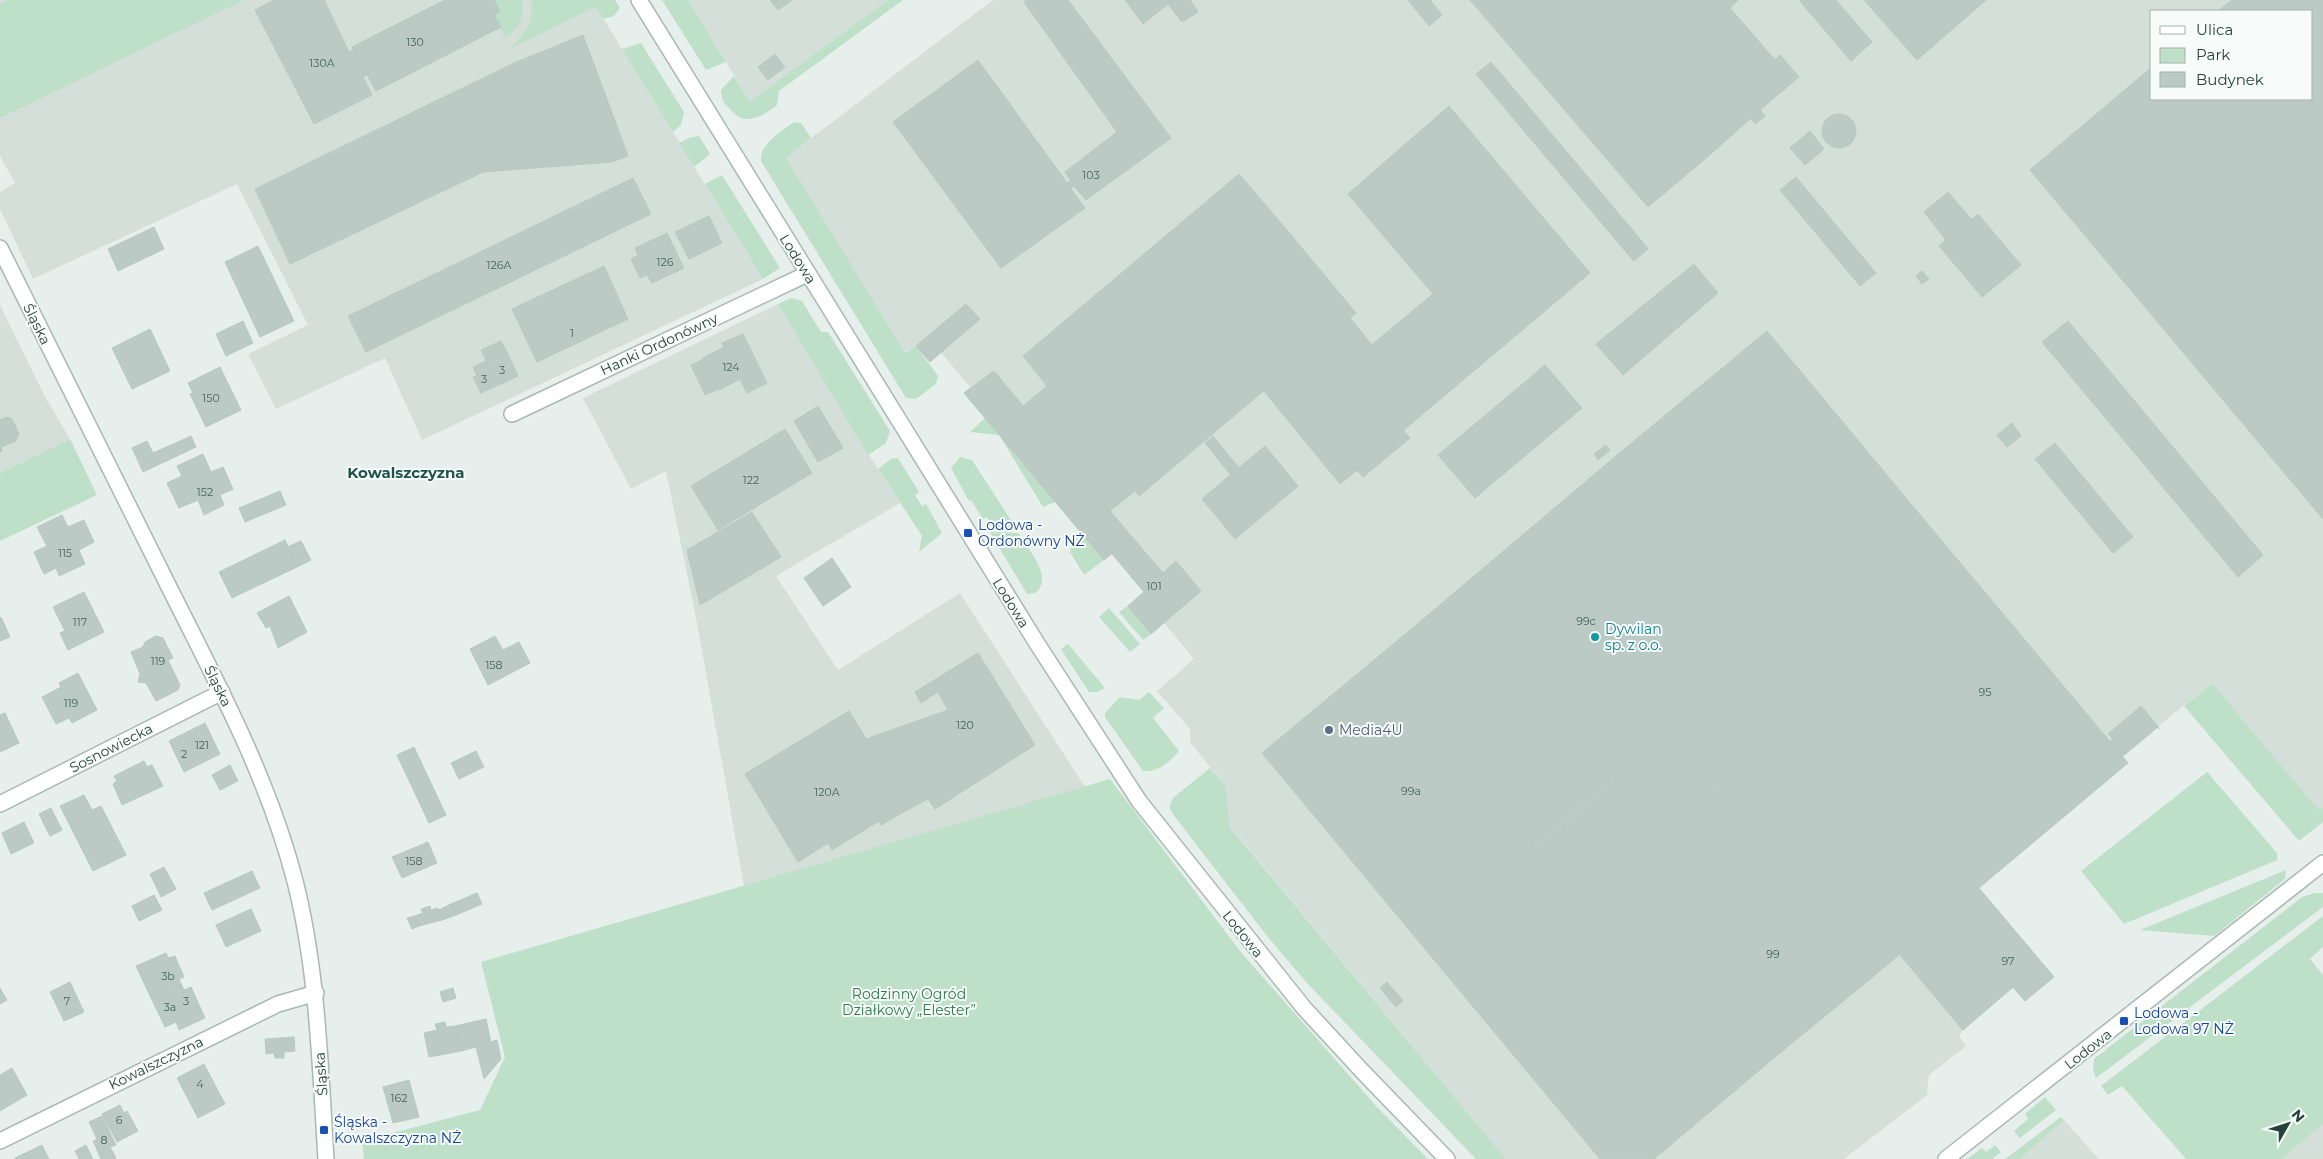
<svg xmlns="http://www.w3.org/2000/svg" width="2323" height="1159" font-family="Montserrat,sans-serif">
	<rect width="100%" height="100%" fill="#e6efeb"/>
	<g fill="#d4dfda" fill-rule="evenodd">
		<path d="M0,0H592L763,279L422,440L385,358L276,409L248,354L308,325L237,184L33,279L0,209V192L15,183L0,156Z"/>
		<path d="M688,0H888L750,101Z"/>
		<path d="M993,0H2323V807L2319,810L2212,683L2122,755L2128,763L1979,888L2054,977L2025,1001L2013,988L1963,1030L1959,1036L1966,1046L1929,1075L1927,1095L1844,1159H1506L1230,826L1226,787L1190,742V729L1157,691L1194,659L1164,623L1151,634L1128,606L1144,591L1112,554L1104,560L964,393L970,387L928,337L905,353L785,158ZM2152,11H2312V99H2152Z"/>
		<path d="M778,304L872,460L900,503L776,576L838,670L960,593L1085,787L744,886L697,623L666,471L631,489L583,398Z"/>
		<path d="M0,305L43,393L70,439L0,473Z"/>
		<path d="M2064,1120L2099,1159H2020Z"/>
		<path d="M2323,1124V1159H2282Z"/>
	</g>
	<g fill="#bfe0c8">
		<path d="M7,0H244L0,118V4Z"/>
		<path d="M494,0H522C525,16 520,29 505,37L494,15L500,12Z"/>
		<path d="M531,0H615L620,8L614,16L603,19L596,7L510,49C525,33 535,22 531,0Z"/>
		<path d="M662,0H688L726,62L706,70Z"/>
		<path d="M888,0H903L779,91L777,105C762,117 744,128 729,108C724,103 721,98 721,90L734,76L750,101Z"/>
		<path d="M641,43L684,112L681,125L673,132L622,49Z"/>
		<path d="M794,122L801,123L811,138L786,158L905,353L916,346L938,376L936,384L916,399L906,398L761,161C760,143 781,132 794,122Z"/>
		<path d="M699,136L710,154L694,167L679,143L689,138Z"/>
		<path d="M722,175L780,268L763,279L705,184Z"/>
		<path d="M791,298L802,301L821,332H828L890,431L886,443L868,455L778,304Z"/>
		<path d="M985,418L1055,502L1043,507L999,435L970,432Z"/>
		<path d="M70,439L97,495L0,541V473Z"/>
		<path d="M960,457L972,460L1016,528H993L987,517L983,519L971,500L969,501L951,468Z"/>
		<path d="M898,458L919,492L915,495L922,506L926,504L942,533L919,552L922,536L878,469L891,459Z"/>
		<path d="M990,532L1018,533C1028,549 1055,578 1035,593L1027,594Z"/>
		<path d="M1082,535L1104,560L1084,575L1070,552L1073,542Z"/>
		<path d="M1128,606L1151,634L1143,640L1119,612Z"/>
		<path d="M1109,608L1140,644L1130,652L1099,617Z"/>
		<path d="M1068,644L1105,688L1097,692H1089L1061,649Z"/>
		<path d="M2212,683L2319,810L2323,807V822L2299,841L2184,706Z"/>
		<path d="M1149,692L1164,708L1153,718L1179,751C1169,762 1159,772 1143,771L1105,717V713L1120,697L1139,700Z"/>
		<path d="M1210,768L1226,787L1230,827L1506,1159H1476L1306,982L1267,936L1175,817C1169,809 1168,805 1174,797Z"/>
		<path d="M2207,772L2277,853V860L2124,924L2081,871Z"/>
		<path d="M1110,779L1240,951L1376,1106L1428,1159H364L362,1141L480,1110L505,1057L481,962Z"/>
		<path d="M2286,870L2285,879L2214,936L2140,930Z"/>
		<path d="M2315,893H2323V907L2096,1078L2093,1070L2094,1059L2302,897Z"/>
		<path d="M2323,916V947L2310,959L2323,975V1124L2282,1159H2186L2122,1086L2108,1095L2101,1086Z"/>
		<path d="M2045,1097L2056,1110L2020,1138L2014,1131L2028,1119L2025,1114Z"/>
		<path d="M2061,1117L2064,1120L2020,1159H2005Z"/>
		<path d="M1995,1145L2001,1152L1992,1159H1967L1982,1148L1986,1152Z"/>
	</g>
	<g fill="#bbcac4" stroke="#b8c9c2">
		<path d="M274,0H324L349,52L354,49L367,75L363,77L372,95L314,124L255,10Z"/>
		<path d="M445,0H494L500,12L494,15L501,27L376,91L352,47Z"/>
		<path d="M770,0H792L778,10Z"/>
		<path d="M1026,0H1068L1171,138L1086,200L1074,186L1071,189L1085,208L1001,268L893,122L978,60L1067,183L1071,181L1065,172L1117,132L1024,2Z"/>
		<path d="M1125,0H1190L1198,12L1182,22L1168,4L1143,24Z"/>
		<path d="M1408,0H1430L1442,15L1429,26Z"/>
		<path d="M1470,0H1723L1775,60L1694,129L1713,152L1648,207Z"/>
		<path d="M1723,0H1738L1730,8Z"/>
		<path d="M1799,0H1836L1872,42L1851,61Z"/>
		<path d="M1864,0H1986L1917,60Z"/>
		<path d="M2232,0H2323V519L2030,170L2152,67V99H2312V11H2218Z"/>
		<path d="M583,35L628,156L612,162L483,172L290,264L255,189L514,63Z"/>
		<path d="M775,54L785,67L768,80L758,67Z"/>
		<path d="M1780,55L1799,77L1760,110L1765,116L1755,124L1751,118L1713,152L1694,129Z"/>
		<path d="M1491,62L1641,240L1626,252L1476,74Z"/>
		<path d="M1449,106L1590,273L1412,423L1356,358L1433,294L1348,194Z"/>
		<circle cx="1839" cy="131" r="17"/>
		<path d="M1810,131L1824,149L1805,165L1790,148Z"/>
		<path d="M1239,174L1292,236L1037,449L1010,417L1047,386L1023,356Z"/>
		<path d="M1796,177L1876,273L1860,286L1780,190Z"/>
		<path d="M633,178L651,214L366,352L348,316Z"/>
		<path d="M1948,192L1971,219L1946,240L1924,212Z"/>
		<path d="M1978,214L2021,265L1982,297L1939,246Z"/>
		<path d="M709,216L722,243L689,259L675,232Z"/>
		<path d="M154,227L164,249L118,271L108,249Z"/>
		<path d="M667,233L684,268L652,283L647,275L640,278L631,259L638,255L635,248Z"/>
		<path d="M1292,236L1356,313L1139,496L1074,419Z"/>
		<path d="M1641,240L1648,249L1634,261L1626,252Z"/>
		<path d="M258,246L294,321L260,337L225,262Z"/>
		<path d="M1694,264L1718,293L1623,375L1596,344Z"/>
		<path d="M604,266L628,319L537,362L512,309Z"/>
		<path d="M1922,271L1929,279L1922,284L1916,276Z"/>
		<path d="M966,304L980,319L930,362L916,346Z"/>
		<path d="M1350,318L1372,345L1356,358L1412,423L1357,470L1279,378Z"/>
		<path d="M243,321L253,343L226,356L216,334Z"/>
		<path d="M2068,321L2263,555L2238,577L2042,342Z"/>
		<path d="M150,329L170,371L132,389L112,348Z"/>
		<path d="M1767,331L1926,522L1776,648L1616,456Z"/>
		<path d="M743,334L767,383L747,393L740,379L719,390L703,358L724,347L722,343Z"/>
		<path d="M501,341L508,354L488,364L481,350Z"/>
		<path d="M508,354L518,376L481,393L473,377L477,375L473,367L486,361L487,364Z"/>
		<path d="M704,359L718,389L705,395L691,365Z"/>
		<path d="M1545,365L1582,408L1475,498L1438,455Z"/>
		<path d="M220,367L241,410L206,427L190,394L193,393L188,383Z"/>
		<path d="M994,371L1023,406L1010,417L1037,449L1049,439L1132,537L1104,560L964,393Z"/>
		<path d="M1279,378L1357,470L1340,484L1264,391Z"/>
		<path d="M818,406L843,448L818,462L794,421Z"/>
		<path d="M6,417L12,419L19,434L16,441L1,447L2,451L0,452V420Z"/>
		<path d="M1074,419L1096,446L1072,466L1049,439Z"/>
		<path d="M2012,423L2021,436L2007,447L1997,435Z"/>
		<path d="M785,429L812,473L718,530L691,486Z"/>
		<path d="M1403,430L1410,438L1363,477L1357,470Z"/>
		<path d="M191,436L196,447L143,472L132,448L147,441L153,453Z"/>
		<path d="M1213,436L1239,468L1231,475L1205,443Z"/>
		<path d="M2055,443L2133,537L2113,553L2035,459Z"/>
		<path d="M1606,445L1610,450L1598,460L1594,454Z"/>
		<path d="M1096,446L1135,491L1110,511L1072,466Z"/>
		<path d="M1265,446L1298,486L1235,539L1202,499Z"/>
		<path d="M203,454L211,472L223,467L233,489L220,495L224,505L204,515L198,500L179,508L167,483L182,476L177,466Z"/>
		<path d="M1616,456L1776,648L1571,816L1415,626Z"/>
		<path d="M280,491L286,505L245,522L239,508Z"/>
		<path d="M752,512L781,557L700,605L687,550Z"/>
		<path d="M62,515L68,527L84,520L94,542L79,550L85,564L59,576L56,568L44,574L34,552L47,546L37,527Z"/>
		<path d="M1926,522L2128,763L1875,975L1673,733Z"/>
		<path d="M1132,537L1163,573L1176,561L1201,591L1151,634L1128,606L1144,592L1112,554Z"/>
		<path d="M285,540L297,567L232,598L219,572Z"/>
		<path d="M301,541L311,560L297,567L287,547Z"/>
		<path d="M832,558L851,587L823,606L804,578Z"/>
		<path d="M84,592L104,632L68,650L60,633L65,631L53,607Z"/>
		<path d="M289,596L307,632L278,648L270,626L266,628L257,613Z"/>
		<path d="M1,617L10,637L0,641V618Z"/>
		<path d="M1415,626L1571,816L1420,943L1262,753Z"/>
		<path d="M156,636L163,638L173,658L168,660L180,685L178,690L156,701L146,683L138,682L140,674L131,652L143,647L145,642Z"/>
		<path d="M495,636L503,650L519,642L530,663L488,685L470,649Z"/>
		<path d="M978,653L1035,745L935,809L928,799L909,809L866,739L948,710L938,692L921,703L915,692Z"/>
		<path d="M78,673L97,710L72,723L69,718L56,724L42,697L61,687L59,683Z"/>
		<path d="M2141,706L2160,729L2158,727L2123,756L2110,741L2113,739L2108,734Z"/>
		<path d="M849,711L909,809L881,825L879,821L832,850L828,843L798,862L745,774Z"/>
		<path d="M5,713L19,743L0,752V715Z"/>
		<path d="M205,723L220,754L184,772L169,741Z"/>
		<path d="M1673,733L1716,784L1614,867L1775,1057L1654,1159H1600L1420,943Z"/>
		<path d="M414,747L446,815L429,823L397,755Z"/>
		<path d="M476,751L484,767L459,779L451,763Z"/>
		<path d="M144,761L147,767L152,765L163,786L122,805L113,784L117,781L114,776Z"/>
		<path d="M230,765L238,781L220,790L212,775Z"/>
		<path d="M1716,784L1875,975L1775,1057L1614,867Z"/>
		<path d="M84,795L92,810L101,806L126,855L93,871L60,806Z"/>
		<path d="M51,808L62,830L50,836L39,814Z"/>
		<path d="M24,822L34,843L11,854L2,833Z"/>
		<path d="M428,842L437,863L402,878L392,857Z"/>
		<path d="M164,867L176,889L161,897L150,874Z"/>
		<path d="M252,871L260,888L212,910L204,893Z"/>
		<path d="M1979,888L2054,977L2025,1001L2013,987L1963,1030L1900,955Z"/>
		<path d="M477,893L482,904L456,915L451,904Z"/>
		<path d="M154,895L162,910L139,921L132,906Z"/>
		<path d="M451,904L456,915L442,920L439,910Z"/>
		<path d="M430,906L431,910L438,908L442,920L419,926L415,916L423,913L421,909Z"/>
		<path d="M251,909L261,931L226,947L216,925Z"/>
		<path d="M415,916L419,926L412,929L407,918Z"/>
		<path d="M166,953L168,958L175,956L184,977L179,979L182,986L152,1000L136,966Z"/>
		<path d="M70,982L84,1012L64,1021L50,992Z"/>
		<path d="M1387,982L1403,1001L1396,1007L1380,988Z"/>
		<path d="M182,986L184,990L191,987L205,1018L179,1030L176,1022L165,1027L152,1000Z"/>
		<path d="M0,988L7,1000L0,1004Z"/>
		<path d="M453,988L456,998L443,1002L440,992Z"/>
		<path d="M486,1019L491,1042L497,1040L501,1059L484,1079L476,1047L461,1051L455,1026Z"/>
		<path d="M445,1022L446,1027L455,1026L461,1051L429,1057L424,1033L437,1030L435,1024Z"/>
		<path d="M294,1037L295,1051L284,1052V1058H275L274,1053L266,1054L265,1039Z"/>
		<path d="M204,1064L225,1104L198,1118L177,1078Z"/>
		<path d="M12,1068L27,1095L0,1111V1075Z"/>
		<path d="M409,1080L419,1117L393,1123L383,1087Z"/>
		<path d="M120,1105L124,1113L127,1111L138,1131L117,1142L102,1114Z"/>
		<path d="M102,1116L116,1145L110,1147L116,1158L113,1159H101L93,1141L97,1139L89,1122Z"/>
		<path d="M42,1145L49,1159H15V1158Z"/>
		<path d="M86,1145L93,1159H79L75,1151Z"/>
	</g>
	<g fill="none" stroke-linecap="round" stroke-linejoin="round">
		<defs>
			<g id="minor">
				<path d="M639,0L1038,645L1139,801L1304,1008L1362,1071L1447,1159"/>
				<path d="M0,248C56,361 112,474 169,587C217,683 268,777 295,881C318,972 320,1066 326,1159"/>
				<path d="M512,414L807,274"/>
				<path d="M0,804L222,692"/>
				<path d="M0,1141L278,1004L316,993"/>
				<path d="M1946,1159L2323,863"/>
			</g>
		</defs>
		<use href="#minor" stroke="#a8b8b2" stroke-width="18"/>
		<use href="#minor" stroke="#fff" stroke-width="15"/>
	</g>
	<g fill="#1a4fb4" stroke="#f7fbf9" stroke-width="2">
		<rect x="963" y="528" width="10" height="10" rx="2.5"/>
		<rect x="2119" y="1016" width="10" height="10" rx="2.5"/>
		<rect x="319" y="1125" width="10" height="10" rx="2.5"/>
	</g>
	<circle fill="#0f9aa8" stroke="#f7fbf9" stroke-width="2" cx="1595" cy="637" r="5"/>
	<circle fill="#5c6f8a" stroke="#f7fbf9" stroke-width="2" cx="1329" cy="730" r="5"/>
	<g text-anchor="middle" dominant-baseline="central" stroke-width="4" stroke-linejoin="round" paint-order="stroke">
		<g font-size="11" fill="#4a645c">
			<text x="415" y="42">130</text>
			<text x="322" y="63">130A</text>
			<text x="1091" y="175">103</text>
			<text x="665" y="262">126</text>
			<text x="499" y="265">126A</text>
			<text x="572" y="333">1</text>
			<text x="731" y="367">124</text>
			<text x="502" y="370">3</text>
			<text x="484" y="379">3</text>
			<text x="211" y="398">150</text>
			<text x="751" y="480">122</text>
			<text x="205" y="492">152</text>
			<text x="65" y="553">115</text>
			<text x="1154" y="586">101</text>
			<text x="1586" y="621">99c</text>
			<text x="80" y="622">117</text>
			<text x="158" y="661">119</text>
			<text x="494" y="665">158</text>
			<text x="1985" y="692">95</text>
			<text x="71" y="703">119</text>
			<text x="965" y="725">120</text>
			<text x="202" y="745">121</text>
			<text x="184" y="754">2</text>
			<text x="1411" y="791">99a</text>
			<text x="827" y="792">120A</text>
			<text x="414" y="861">158</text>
			<text x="1773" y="954">99</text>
			<text x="2008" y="961">97</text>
			<text x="168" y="976">3b</text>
			<text x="67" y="1001">7</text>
			<text x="186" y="1001">3</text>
			<text x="170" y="1007">3a</text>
			<text x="200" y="1084">4</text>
			<text x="399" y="1098">162</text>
			<text x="119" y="1120">6</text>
			<text x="104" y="1140">8</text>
		</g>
		<g font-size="14" fill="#24423a" stroke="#f7fbf9">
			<text transform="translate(798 259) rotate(58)">Lodowa</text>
			<text transform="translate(37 324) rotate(64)">Śląska</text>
			<text transform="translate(659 344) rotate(-25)">Hanki Ordonówny</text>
			<text transform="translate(1011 603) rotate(58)">Lodowa</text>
			<text transform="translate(218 686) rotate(64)">Śląska</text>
			<text transform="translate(111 748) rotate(-27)">Sosnowiecka</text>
			<text transform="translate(1243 934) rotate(51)">Lodowa</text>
			<text transform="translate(2088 1049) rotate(-38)">Lodowa</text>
			<text transform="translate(156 1063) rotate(-26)">Kowalszczyzna</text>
			<text transform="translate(321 1074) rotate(-94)">Śląska</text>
		</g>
		<g font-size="14" fill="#164399" stroke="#f7fbf9" text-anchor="start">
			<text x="978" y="525">Lodowa -<tspan x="978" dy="16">Ordonówny NŻ</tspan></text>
			<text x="2134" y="1013">Lodowa -<tspan x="2134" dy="16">Lodowa 97 NŻ</tspan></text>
			<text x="334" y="1122">Śląska -<tspan x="334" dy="16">Kowalszczyzna NŻ</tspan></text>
		</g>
		<g font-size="14" fill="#0d838f" stroke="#f7fbf9" text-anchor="start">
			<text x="1605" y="629">Dywilan<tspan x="1605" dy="16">sp. z o.o.</tspan></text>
		</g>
		<g font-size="14" fill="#4e5e75" stroke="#f7fbf9" text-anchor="start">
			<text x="1339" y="730">Media4U</text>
		</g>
		<g font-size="14" fill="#2d7a4b" stroke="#f7fbf9">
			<text x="909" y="994">Rodzinny Ogród<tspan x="909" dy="16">Działkowy „Elester”</tspan></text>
		</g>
		<g font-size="15" font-weight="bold" fill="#1f5548" stroke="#f7fbf9">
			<text x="406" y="472">Kowalszczyzna</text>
		</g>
	</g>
	<rect x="2150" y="10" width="162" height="90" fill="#f7fbf9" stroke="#a3b1ad"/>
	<rect x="2160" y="26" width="25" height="8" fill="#ffffff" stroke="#a3b1ad"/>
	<text x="2196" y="35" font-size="15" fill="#24423a">Ulica</text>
	<rect x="2160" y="48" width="25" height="15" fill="#bfe0c8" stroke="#a3b1ad"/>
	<text x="2196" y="60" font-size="15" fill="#24423a">Park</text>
	<rect x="2160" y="72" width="25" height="15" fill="#bbcac4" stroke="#a3b1ad"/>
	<text x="2196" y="85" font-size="15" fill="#24423a">Budynek</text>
	<g transform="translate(2288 1124) rotate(51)" stroke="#f7fbf9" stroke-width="4" paint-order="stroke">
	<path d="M0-4L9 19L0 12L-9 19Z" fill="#24423a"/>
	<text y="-8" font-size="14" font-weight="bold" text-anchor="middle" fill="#24423a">N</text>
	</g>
</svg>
